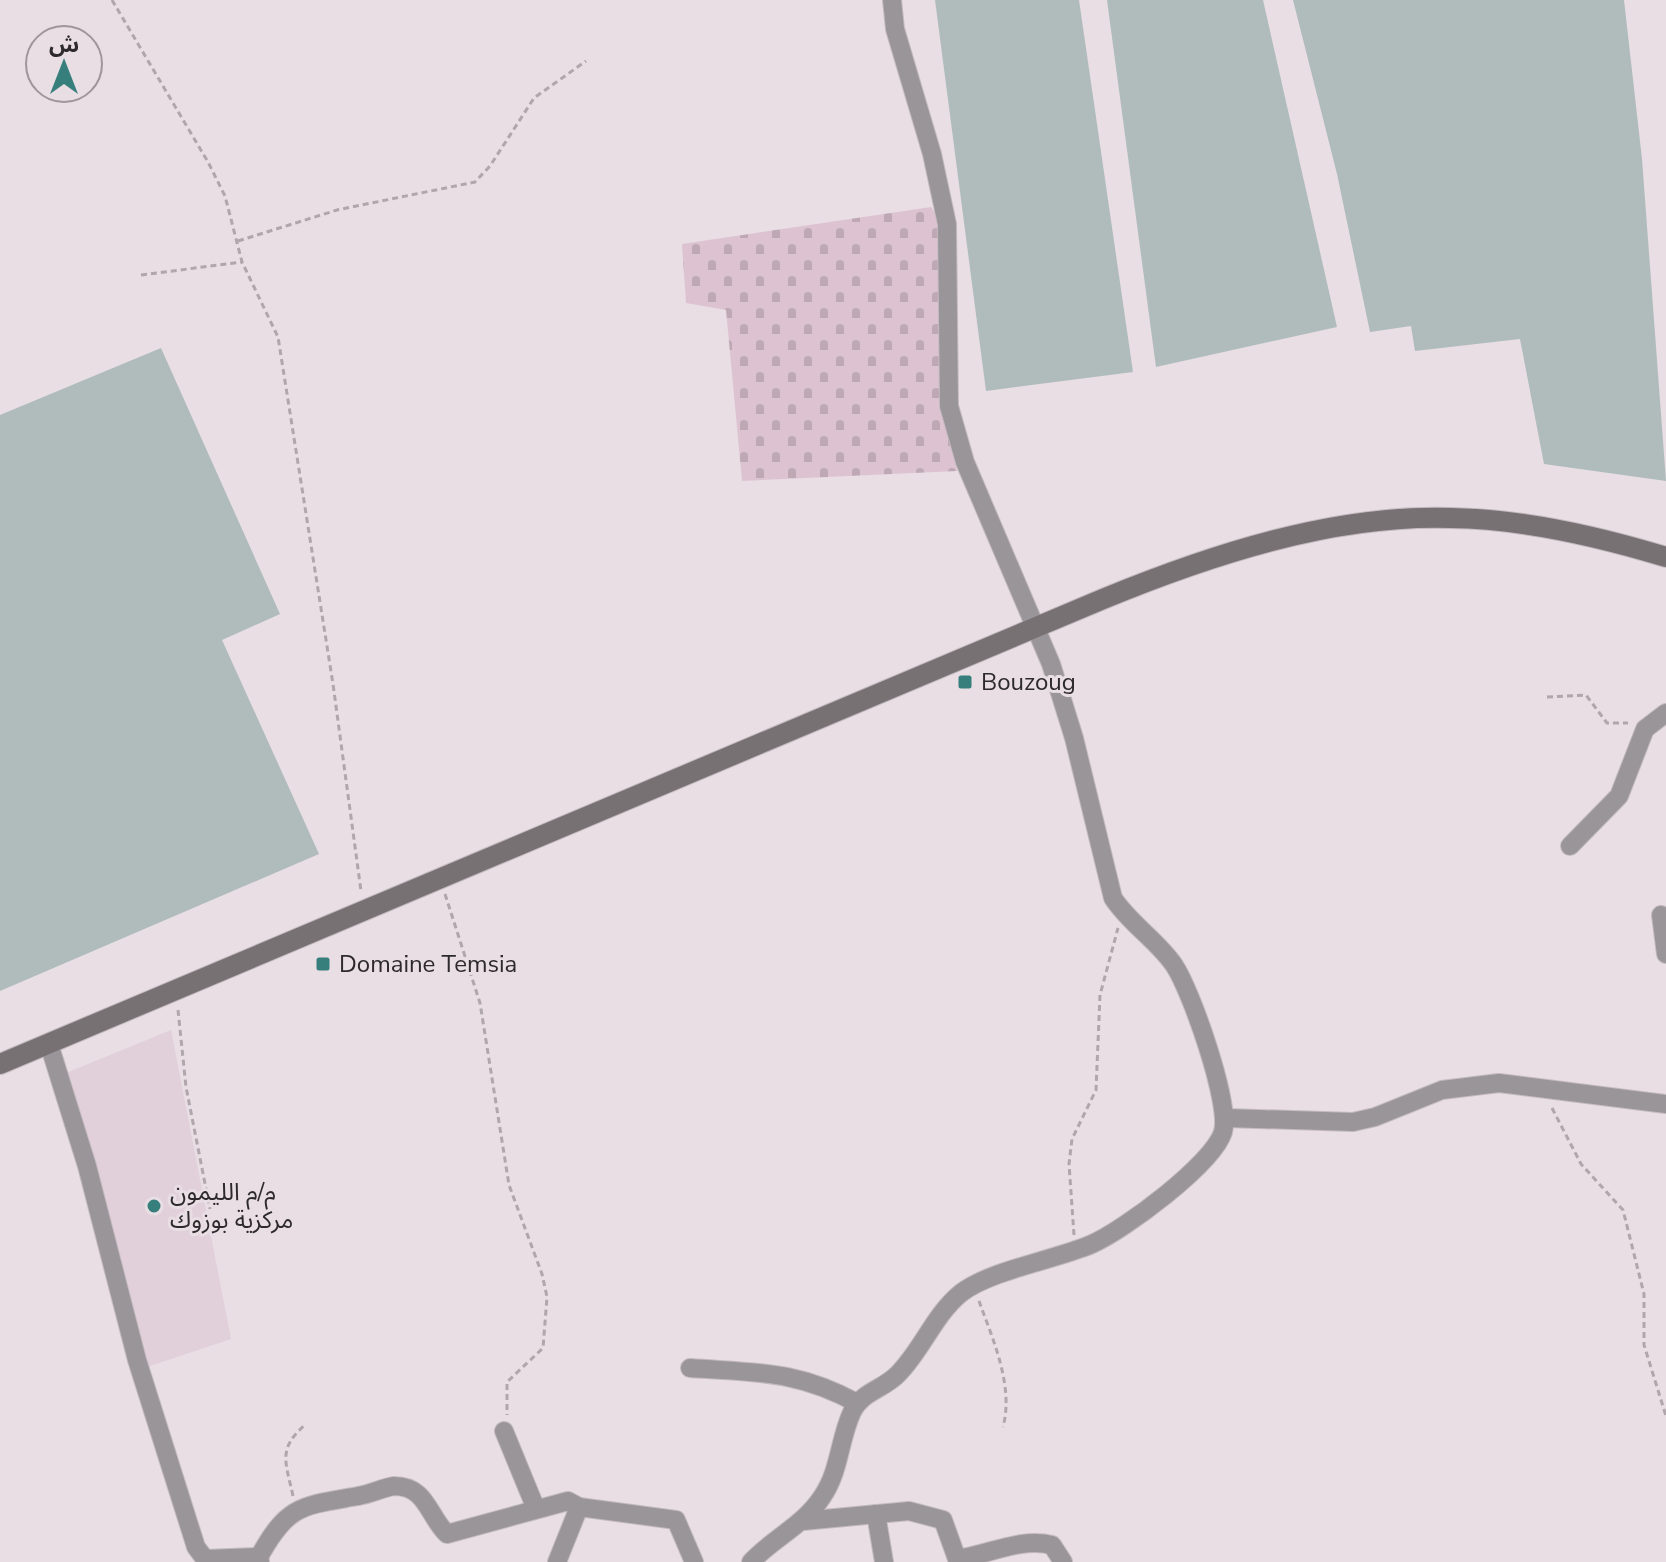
<svg xmlns="http://www.w3.org/2000/svg" width="1666" height="1562" font-family="'Nunito Sans','Noto Sans Arabic',sans-serif">
	<defs>
		<pattern id="cemetery-stones" width="16" height="16" patternUnits="userSpaceOnUse" patternTransform="scale(2)"><rect width="16" height="16" fill="#ddc3d1"/><path d="M2 7V4a2 2 0 0 1 4 0v3zM10 15v-3a2 2 0 0 1 4 0v3z" fill="#bea8b4"/></pattern>
	</defs>
	<rect width="100%" height="100%" fill="#e8dee4"/>
	<path fill="#e1d0d9" d="M171,1030L231,1339L147,1367L66,1073Z"/>
	<path fill="url(#cemetery-stones)" d="M931,207L942,224L944,378L957,471L742,481L726,310L686,303L682,244Z"/>
	<g fill="#b0bcbb">
		<path d="M935,0H1079L1133,372L986,391Z"/>
		<path d="M1107,0H1263L1337,327L1156,367Z"/>
		<path d="M1293,0H1624L1642,159L1666,481L1544,464L1520,339L1415,351L1411,326L1370,332L1337,174Z"/>
		<path d="M161,348L280,614L222,640L319,854L0,991V415Z"/>
	</g>
	<g fill="none" stroke-linecap="round" stroke-linejoin="round">
		<defs>
			<g id="street">
				<path d="M1570,846L1619,796L1645,729L1666,713"/>
				<path d="M1661,915L1666,954"/>
				<path d="M49,1044L87,1166L137,1360L196,1547L205,1559L259,1557L260,1562"/>
				<path d="M1227,1118L1353,1122L1375,1117L1442,1090L1499,1083L1666,1104"/>
				<path d="M690,1368C758,1373 796,1370 857,1403"/>
				<path d="M504,1431L536,1509"/>
				<path d="M876,1514L884,1562"/>
				<path d="M803,1521L909,1511L943,1520L957,1559C988,1555 1020,1537 1052,1545L1063,1562"/>
				<path d="M259,1557C288,1504 302,1506 358,1496C371,1494 382,1488 394,1486C427,1486 428,1516 447,1534L568,1501L579,1507"/>
				<path d="M557,1562L579,1507L676,1520L694,1562"/>
				<path d="M751,1562C773,1538 803,1526 822,1497C840,1471 839,1440 852,1412C861,1392 884,1389 898,1374C922,1350 934,1315 961,1293C991,1270 1055,1260 1092,1244C1124,1230 1213,1164 1223,1132C1231,1104 1191,990 1174,965C1157,940 1130,924 1113,898L1074,738L1051,664L965,462L949,406L947,224L932,154L895,29L892,0"/>
			</g>
			<path id="secondary" d="M0,1064L1103,599C1210,555 1334,514 1451,518C1524,519 1597,536 1666,557"/>
		</defs>
		<use href="#street" stroke="#c3babf" stroke-width="20"/>
		<use href="#secondary" stroke="#c3babf" stroke-width="22"/>
		<g stroke="#afa7ab" stroke-width="3" stroke-dasharray="6 4" stroke-linecap="butt">
			<path d="M112,0L208,162L225,196L242,262L278,337L333,684L361,891"/>
			<path d="M238,241L337,210L475,182L490,166L534,98L586,61"/>
			<path d="M141,275L242,262"/>
			<path d="M1547,697L1586,695L1607,723H1628"/>
			<path d="M445,894L480,1003L509,1185L542,1274L547,1297L543,1348L507,1382V1415"/>
			<path d="M178,1010L186,1087L210,1209"/>
			<path d="M1552,1108L1581,1164L1623,1210L1644,1294V1345L1666,1416"/>
			<path d="M1074,1235L1069,1164L1072,1139L1096,1090L1100,995L1118,928"/>
			<path d="M979,1301C993,1340 1014,1386 1003,1427"/>
			<path d="M293,1496C286,1463 277,1449 305,1425"/>
		</g>
		<use href="#street" stroke="#9a9598" stroke-width="18"/>
		<use href="#secondary" stroke="#777174" stroke-width="20"/>
	</g>
	<g fill="#377f7c" stroke="#e8dee4" stroke-width="3">
		<rect x="957" y="674" width="16" height="16" rx="4"/>
		<rect x="315" y="956" width="16" height="16" rx="4"/>
		<circle cx="154" cy="1206" r="8"/>
	</g>
	<g text-anchor="middle" dominant-baseline="central" stroke-width="6" stroke-linejoin="round" paint-order="stroke">
		<g font-size="24" fill="#2e2a2c" stroke="#e8dee4" text-anchor="start">
			<text x="981" y="682">Bouzoug</text>
			<text x="339" y="964">Domaine Temsia</text>
			<text x="170" y="1192">م/م الليمون<tspan x="170" dy="28">مركزية بوزوك</tspan></text>
		</g>
	</g>
	<g transform="translate(64 64)"><circle r="38" fill="#e8dee4" stroke="#9e969a" stroke-width="2"/>
	<path d="M0-6L14 30L0 20L-14 30Z" fill="#377f7c"/>
	<text y="-12" font-size="22" font-weight="bold" text-anchor="middle" fill="#2e2a2c">ش</text>
	</g>
</svg>
